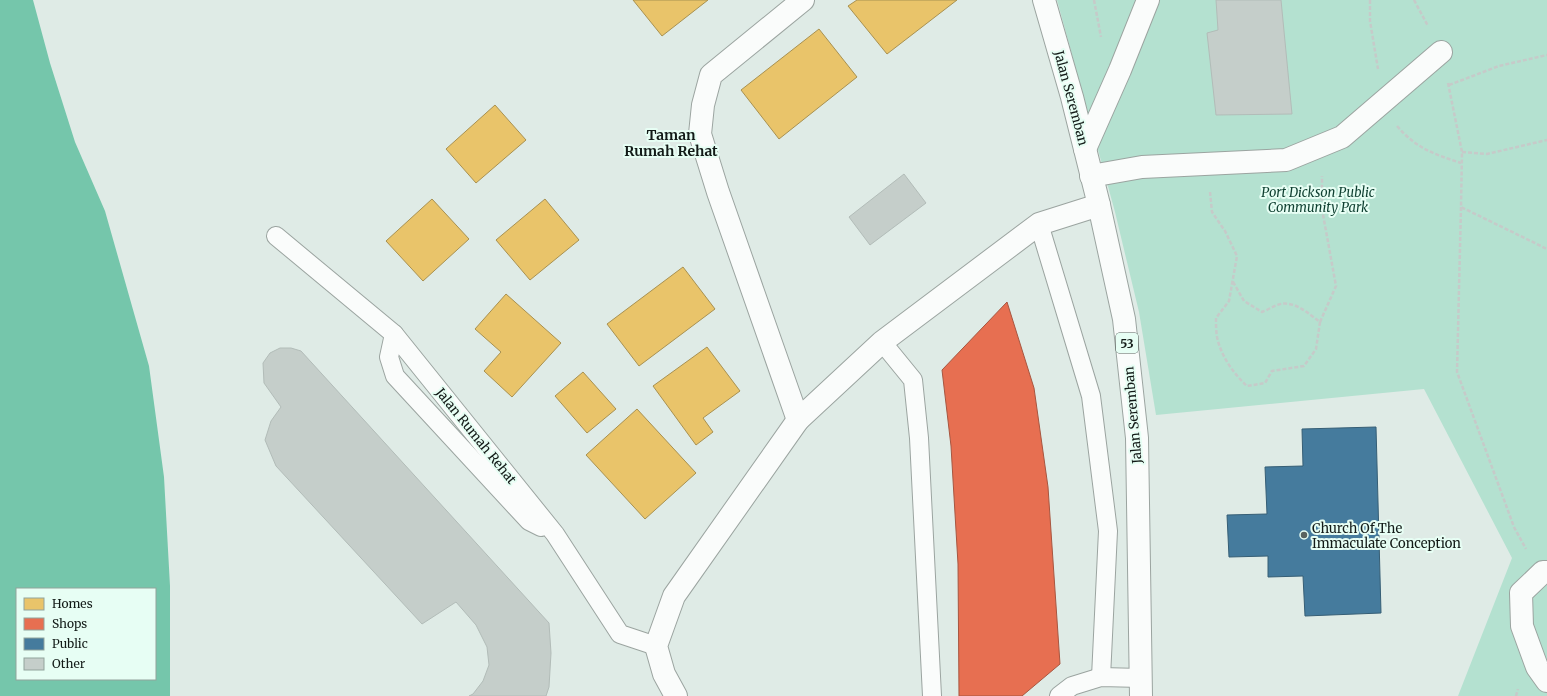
<svg xmlns="http://www.w3.org/2000/svg" width="1547" height="696" font-family="Merriweather,serif">
	<rect width="100%" height="100%" fill="#dfebe6"/>
	<path fill="#b4e1d0" d="M1057,0H1547V696H1458L1512,558L1424,389L1156,415L1139,312L1115,212Z"/>
	<path fill="#75c6ab" fill-rule="evenodd" d="M0,0H33L50,63L75,142L105,211L149,366L164,477L170,586V696H0ZM17,589H155V679H17Z"/>
	<g fill="#e9c46a" stroke="#a89151">
		<path d="M633,0H708L662,36Z"/>
		<path d="M857,0H957L887,54L848,6Z"/>
		<path d="M819,29L857,77L779,139L741,90Z"/>
		<path d="M495,105L526,140L476,183L446,149Z"/>
		<path d="M432,199L469,239L423,281L386,241Z"/>
		<path d="M545,199L579,240L530,280L496,240Z"/>
		<path d="M683,267L715,309L639,366L607,324Z"/>
		<path d="M506,294L561,343L512,397L484,371L501,352L475,329Z"/>
		<path d="M707,347L740,391L703,418L713,432L696,445L653,386Z"/>
		<path d="M583,372L616,409L587,433L555,396Z"/>
		<path d="M637,409L696,473L645,519L586,455Z"/>
	</g>
	<path fill="#e76f51" stroke="#a75640" d="M1007,302L1034,388L1048,487L1060,664L1022,696H959L958,564L951,446L942,370Z"/>
	<path fill="#457b9d" stroke="#365e75" d="M1376,427L1381,613L1305,616L1303,576L1268,577V556L1229,557L1227,515L1267,514L1265,467L1303,466L1302,429Z"/>
	<g fill="#c5ceca" stroke="#b2bcb8">
		<path d="M1216,0H1281L1292,114L1216,115L1207,33L1218,30Z"/>
		<path d="M904,174L926,203L870,245L849,217Z"/>
		<path d="M280,348H291L301,351L549,623L551,653L549,687L546,696H469L473,694L483,681L489,665L487,647L476,625L456,602L422,624L276,466L265,440L271,421L281,407L264,383L263,363L270,353Z"/>
	</g>
	<g fill="none" stroke-linecap="round" stroke-linejoin="round">
		<defs>
			<g id="service">
				<path d="M1039,224L1091,396L1108,531L1101,677"/>
				<path d="M276,236L394,334L555,534L620,634L656,646"/>
				<path d="M394,334L389,357L395,376L529,521L541,527"/>
				<path d="M882,342L913,380L919,438L932,696"/>
				<path d="M1059,696L1072,686L1101,677L1141,678"/>
			</g>
			<g id="minor">
				<path d="M1085,149L1120,70L1148,0"/>
				<path d="M1091,176L1142,167L1286,160L1342,137L1441,52"/>
				<path d="M798,420L718,192L700,134L703,105L711,75L803,0"/>
				<path d="M1547,572H1543L1521,593L1522,626L1537,667L1547,681"/>
				<path d="M676,696L664,674L656,646L674,596L798,420L882,342L1039,224L1099,205"/>
			</g>
			<path id="primary" d="M1044,0L1072,97L1099,205L1124,319L1137,438L1141,696"/>
		</defs>
		<use href="#service" stroke="#9ba4a0" stroke-width="20"/>
		<use href="#minor" stroke="#9ba4a0" stroke-width="24"/>
		<use href="#primary" stroke="#9ba4a0" stroke-width="24"/>
		<g stroke="#c6cac9" stroke-width="2.5" stroke-dasharray="4 2" stroke-linecap="butt">
			<path d="M1094,0L1101,37"/>
			<path d="M1370,0V21L1378,69"/>
			<path d="M1414,0L1428,26"/>
			<path d="M1448,83L1462,152L1461,207L1547,249"/>
			<path d="M1449,85L1499,66L1547,55"/>
			<path d="M1397,126C1417,149 1434,154 1461,163"/>
			<path d="M1462,152L1487,154L1547,140"/>
			<path d="M1210,192L1212,212L1225,231L1237,256L1229,301L1216,318C1216,324 1216,331 1217,337C1221,356 1233,373 1247,386L1265,383L1272,371L1304,366L1316,349L1320,322C1308,313 1293,299 1277,305C1272,307 1267,310 1262,312L1244,301L1232,280"/>
			<path d="M1461,207L1457,372L1514,527L1526,549"/>
			<path d="M1320,322L1336,286L1322,209V176"/>
			<path d="M1516,696L1518,689"/>
		</g>
		<use href="#service" stroke="#fafcfb" stroke-width="18"/>
		<use href="#minor" stroke="#fafcfb" stroke-width="22"/>
		<use href="#primary" stroke="#fafcfb" stroke-width="22"/>
	</g>
	<circle fill="#5a635f" stroke="#e7fef4" stroke-width="1.5" cx="1304" cy="535" r="4"/>
	<g text-anchor="middle" dominant-baseline="central" stroke-width="4" stroke-linejoin="round" paint-order="stroke">
		<rect fill="#e7fef4" stroke="#525e59" stroke-width="1" x="1116" y="333" width="22" height="20" rx="3"/>
		<g font-size="12" font-weight="bold" fill="#121a17">
			<text x="1127" y="343">53</text>
		</g>
		<g font-size="13" fill="#121a17" stroke="#e7fef4">
			<text transform="translate(1071 98) rotate(75)">Jalan Seremban</text>
			<text transform="translate(1133 415) rotate(-95)">Jalan Seremban</text>
			<text transform="translate(476 436) rotate(51)">Jalan Rumah Rehat</text>
		</g>
		<g font-size="13" font-style="italic" fill="#0e3f30" stroke="#e7fef4">
			<text x="1318" y="192">Port Dickson Public<tspan x="1318" dy="15">Community Park</tspan></text>
		</g>
		<g font-size="13" fill="#121a17" stroke="#e7fef4" text-anchor="start">
			<text x="1312" y="528">Church Of The<tspan x="1312" dy="15">Immaculate Conception</tspan></text>
		</g>
		<g font-size="14" font-weight="bold" fill="#121a17" stroke="#e7fef4">
			<text x="671" y="135">Taman<tspan x="671" dy="16">Rumah Rehat</tspan></text>
		</g>
	</g>
	<rect x="16" y="588" width="140" height="92" fill="#e7fef4" stroke="#92a39c"/>
	<rect x="24" y="598" width="20" height="12" fill="#e9c46a" stroke="#92a39c"/>
	<text x="52" y="608" font-size="12" fill="#121a17">Homes</text>
	<rect x="24" y="618" width="20" height="12" fill="#e76f51" stroke="#92a39c"/>
	<text x="52" y="628" font-size="12" fill="#121a17">Shops</text>
	<rect x="24" y="638" width="20" height="12" fill="#457b9d" stroke="#92a39c"/>
	<text x="52" y="648" font-size="12" fill="#121a17">Public</text>
	<rect x="24" y="658" width="20" height="12" fill="#c5ceca" stroke="#92a39c"/>
	<text x="52" y="668" font-size="12" fill="#121a17">Other</text>
</svg>
